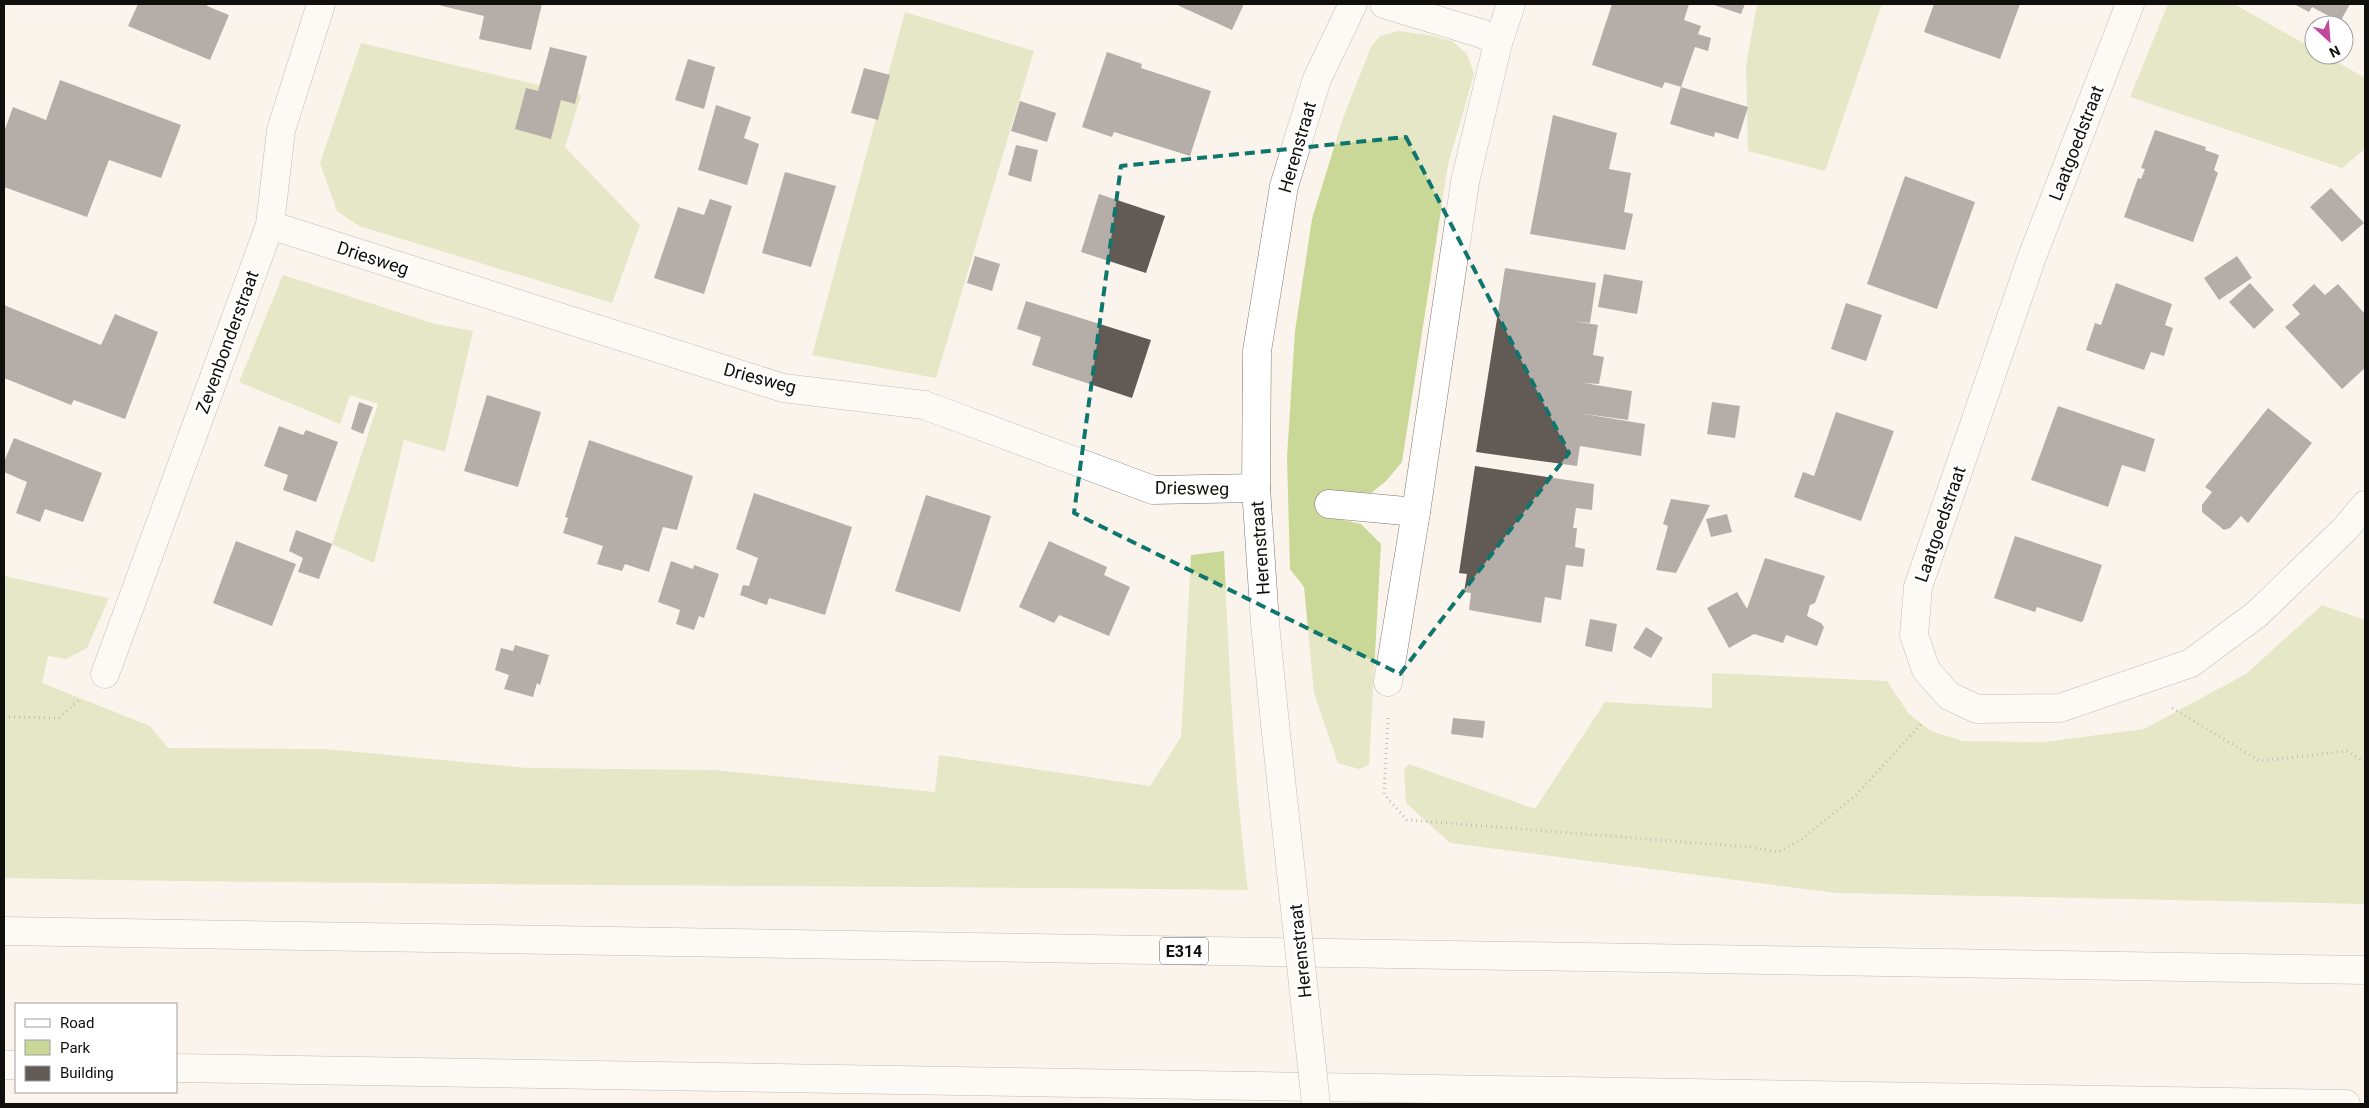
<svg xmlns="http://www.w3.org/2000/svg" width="2369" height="1108" font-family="Roboto,sans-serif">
	<rect width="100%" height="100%" fill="#fbf4ec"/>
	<g fill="#c9d897">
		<path d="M1757,4H1882L1825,171L1748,151L1746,66Z"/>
		<path d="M2168,4H2234L2314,49V55H2325L2365,78V149L2342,168L2130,97Z"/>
		<path d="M905,12L1034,51L936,378L812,355Z"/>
		<path d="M1398,31L1429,35L1452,41L1467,54L1474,74L1448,165L1402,462L1386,481L1371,493L1342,492L1329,517L1361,524L1381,544L1369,765L1359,769L1338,763L1314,693L1304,587L1290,569L1287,457L1295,331L1312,219L1343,118L1371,47L1380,36Z"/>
		<path d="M361,43L581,95L565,147L640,225L612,303L359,226L337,211L320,163Z"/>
		<path d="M283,275L435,324L473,331L445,452L404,440L374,563L332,544L378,404L350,395L340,424L239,382Z"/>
		<path d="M1224,551C1229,665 1234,778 1248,890C833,885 418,886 4,878V576L109,598L87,648L66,659L48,656L42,683L150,726L168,748L325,749L528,768L714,770L935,792L939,755L1150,786L1181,737L1191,555Z"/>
		<path d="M2322,605L2365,620V904L1836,893L1450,843L1406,803L1404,769L1409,764L1535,809L1605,702L1712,708V673L1887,681L1909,714L1931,731L1963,741L2044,742L2144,729L2246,674Z"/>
	</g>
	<g fill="#615a55">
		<path d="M138,4H208L207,6L229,15L210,60L128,26Z"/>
		<path d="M434,4H542L531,50L479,39L484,16Z"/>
		<path d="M1175,4H1244L1232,30Z"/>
		<path d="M1612,4H1689L1684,20L1701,26L1698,34L1711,38L1708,51L1695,47L1681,87L1665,82L1662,88L1592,65Z"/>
		<path d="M1711,4H1745L1741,14Z"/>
		<path d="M1934,4H2020L2000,59L1924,32Z"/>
		<path d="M2294,4H2350L2340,22L2312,7L2309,12Z"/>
		<path d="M550,47L587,56L575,104L561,100L551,139L515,129L526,88L538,91Z"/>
		<path d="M1107,52L1142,64L1141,68L1211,91L1190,156L1114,132L1112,137L1082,127Z"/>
		<path d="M688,59L715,67L704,109L675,100Z"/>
		<path d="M864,68L890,75L878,120L851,113Z"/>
		<path d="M60,80L181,125L161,178L109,160L87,217L4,187V132L13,107L46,120Z"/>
		<path d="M1681,87L1748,107L1738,139L1715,132L1714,137L1670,124Z"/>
		<path d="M1020,101L1056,113L1047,142L1011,131Z"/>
		<path d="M716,105L751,117L744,138L759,144L747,185L698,170Z"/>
		<path d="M1553,115L1617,133L1609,169L1631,173L1624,212L1633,214L1625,250L1530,234Z"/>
		<path d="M2155,130L2206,147L2205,150L2219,155L2214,170L2218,173L2193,242L2124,217L2138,178L2141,179L2145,169L2141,168Z"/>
		<path d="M1016,145L1038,150L1031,182L1008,175Z"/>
		<path d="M785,172L836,186L811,267L762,253Z"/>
		<path d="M1905,176L1975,202L1937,309L1867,284Z"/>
		<path d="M2331,188L2364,223L2342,242L2310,207Z"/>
		<path d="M1099,194L1165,216L1146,273L1081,252Z"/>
		<path d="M710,199L732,206L704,294L654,278L678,207L704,215Z"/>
		<path d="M975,256L1000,264L992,291L967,283Z"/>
		<path d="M2237,256L2252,278L2219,300L2204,278Z"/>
		<path d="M1505,268L1596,283L1590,323L1573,321L1598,325L1593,355L1604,357L1599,384L1584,383L1632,391L1628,420L1578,413L1645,424L1641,456L1580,446L1577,466L1476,452Z"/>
		<path d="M1604,274L1643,281L1637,314L1598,307Z"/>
		<path d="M2116,283L2172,304L2165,325L2173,328L2164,356L2151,352L2144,370L2086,350L2095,323L2101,325Z"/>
		<path d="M2250,283L2274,310L2254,329L2229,302Z"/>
		<path d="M2314,284L2325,295L2338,284L2365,314V368L2342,389L2285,327L2300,314L2292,305Z"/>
		<path d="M1026,301L1151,340L1132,398L1032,365L1041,337L1017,329Z"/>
		<path d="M1846,303L1882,315L1866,361L1831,349Z"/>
		<path d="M4,305L101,345L115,314L158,332L125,419L74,400L71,405L4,378Z"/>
		<path d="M487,395L541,412L518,487L464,471Z"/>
		<path d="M359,402L373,407L363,434L351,429Z"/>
		<path d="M1712,402L1740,406L1735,438L1707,434Z"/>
		<path d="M2058,406L2155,439L2145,472L2122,465L2108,507L2031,480Z"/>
		<path d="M2268,408L2312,443L2248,523L2241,516L2230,528L2224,530L2202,512V505L2212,492L2205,487Z"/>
		<path d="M1836,412L1894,431L1861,521L1794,497L1803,472L1814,476Z"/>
		<path d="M279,426L303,435L306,430L338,442L316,502L283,490L288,475L264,466Z"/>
		<path d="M14,438L102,473L83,522L45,509L40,522L16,513L27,482L4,472V462Z"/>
		<path d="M589,440L693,476L677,530L663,527L649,572L625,564L622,571L597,564L603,546L563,533L568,518L565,517Z"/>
		<path d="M1475,466L1594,484L1592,510L1576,508L1573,528H1577L1575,547L1585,549L1583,567L1566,565L1561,600L1545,597L1541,623L1469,610L1471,593L1464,592L1467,574L1459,573Z"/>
		<path d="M754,493L852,527L825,615L769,598L767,605L740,595L743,585L749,586L758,558L736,549Z"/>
		<path d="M926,495L991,516L960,612L895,591Z"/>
		<path d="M1671,499L1710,505L1676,573L1656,570L1668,526L1663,524Z"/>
		<path d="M1727,514L1732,532L1711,537L1706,519Z"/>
		<path d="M296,530L332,544L319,579L298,572L303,558L289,551Z"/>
		<path d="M2015,536L2102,565L2083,621L2081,622L2037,607L2035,612L1994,598Z"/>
		<path d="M236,541L296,564L272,626L213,603Z"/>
		<path d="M1049,541L1107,567L1104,575L1130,587L1109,636L1059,615L1054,623L1019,607Z"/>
		<path d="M1765,558L1825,576L1815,603L1810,605L1807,616L1821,623L1824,627L1817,646L1786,635L1783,643L1754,634L1729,648L1707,608L1737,592L1747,609Z"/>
		<path d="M671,561L693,569L694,565L719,574L704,618L699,616L694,630L676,624L680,610L658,602Z"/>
		<path d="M1590,619L1617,624L1612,652L1585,646Z"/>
		<path d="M1646,627L1663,638L1651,658L1633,648Z"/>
		<path d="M515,645L549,655L540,685L537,683L533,697L504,689L509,675L495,670L501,648L513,651Z"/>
		<path d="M1453,718L1485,721L1483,738L1451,734Z"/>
	</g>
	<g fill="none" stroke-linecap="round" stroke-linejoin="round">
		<defs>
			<g id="minor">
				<path d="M1384,4L1483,34L1498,43"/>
				<path d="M2130,4L2032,257L1918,587L1914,635L1926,670L1949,696L1977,709L2060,708L2191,663L2257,614L2345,529L2365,505"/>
				<path d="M270,225L783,388L924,405L1153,490L1256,488"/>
				<path d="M1329,504L1416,512"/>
				<path d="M105,674L270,225L281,130L321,4"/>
				<path d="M1388,682L1416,512L1465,182L1498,43L1511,4"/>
				<path d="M1275,724L1265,623L1256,488L1257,351L1284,186L1317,79L1353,4"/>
			</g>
			<g id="motorway">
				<path d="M4,931L2365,970"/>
				<path d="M4,1065H16"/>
				<path d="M176,1068L2346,1104"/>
			</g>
		</defs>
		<use href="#minor" stroke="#7e7771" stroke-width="29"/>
		<use href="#motorway" stroke="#7e7771" stroke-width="29"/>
		<g stroke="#827d78" stroke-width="3" stroke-dasharray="1 4" stroke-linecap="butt">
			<path d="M2172,708L2260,761L2347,751L2365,762"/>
			<path d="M4,717L59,718L80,699"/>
			<path d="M1388,718L1384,794L1407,820L1750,847L1778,852L1802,839L1856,795L1923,722"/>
		</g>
		<use href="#minor" stroke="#fff" stroke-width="28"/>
		<use href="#motorway" stroke="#fff" stroke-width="28"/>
		<defs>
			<path id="minor-bridge" d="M1275,724L1316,1104"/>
		</defs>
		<use href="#minor-bridge" stroke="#7e7771" stroke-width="29" stroke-linecap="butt"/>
		<use href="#minor-bridge" stroke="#fff" stroke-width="28"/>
	</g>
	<path d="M0 0H2369V1108H0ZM1406,137L1569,453L1400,674L1074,513L1121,166Z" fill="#fbf4ec" fill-opacity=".55" fill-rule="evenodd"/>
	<path fill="none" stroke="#0f766e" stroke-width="4" stroke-dasharray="10 6" stroke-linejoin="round" d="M1406,137L1569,453L1400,674L1074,513L1121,166Z"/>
	<g text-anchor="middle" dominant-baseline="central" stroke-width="5" stroke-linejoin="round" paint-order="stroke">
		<rect fill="#fff" stroke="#585755" stroke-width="1" x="1160" y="937.5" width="48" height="27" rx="4"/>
		<g font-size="16" font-weight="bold" fill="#110f0c">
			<text x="1184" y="951">E314</text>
		</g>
		<g font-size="18" fill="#110f0c" stroke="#fff">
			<text transform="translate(2076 143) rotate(-69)">Laatgoedstraat</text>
			<text transform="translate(1297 147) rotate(-74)">Herenstraat</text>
			<text transform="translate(373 258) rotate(18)">Driesweg</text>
			<text transform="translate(227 342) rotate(-70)">Zevenbonderstraat</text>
			<text transform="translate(760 378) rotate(15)">Driesweg</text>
			<text transform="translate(1192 488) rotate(1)">Driesweg</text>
			<text transform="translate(1940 524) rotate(-71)">Laatgoedstraat</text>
			<text transform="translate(1260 548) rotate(-94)">Herenstraat</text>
			<text transform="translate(1300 951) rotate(-96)">Herenstraat</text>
		</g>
	</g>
	<rect width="2369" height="1108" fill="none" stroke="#110f0c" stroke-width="10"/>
	<rect x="15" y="1003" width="162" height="90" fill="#ffffff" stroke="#a09f9e"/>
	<rect x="25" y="1019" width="25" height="8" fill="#ffffff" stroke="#a09f9e"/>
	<text x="60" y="1028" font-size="15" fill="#110f0c">Road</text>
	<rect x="25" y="1040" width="25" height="15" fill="#c9d897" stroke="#a09f9e"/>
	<text x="60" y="1053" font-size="15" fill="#110f0c">Park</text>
	<rect x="25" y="1066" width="25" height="15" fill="#615a55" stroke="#a09f9e"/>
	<text x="60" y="1078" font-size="15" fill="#110f0c">Building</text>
	<g transform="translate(2329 40) rotate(154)"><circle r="24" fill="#ffffff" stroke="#a09f9e"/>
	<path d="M0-4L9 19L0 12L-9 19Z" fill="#c2499d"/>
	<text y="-8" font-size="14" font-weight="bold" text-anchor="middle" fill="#110f0c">N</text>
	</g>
</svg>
